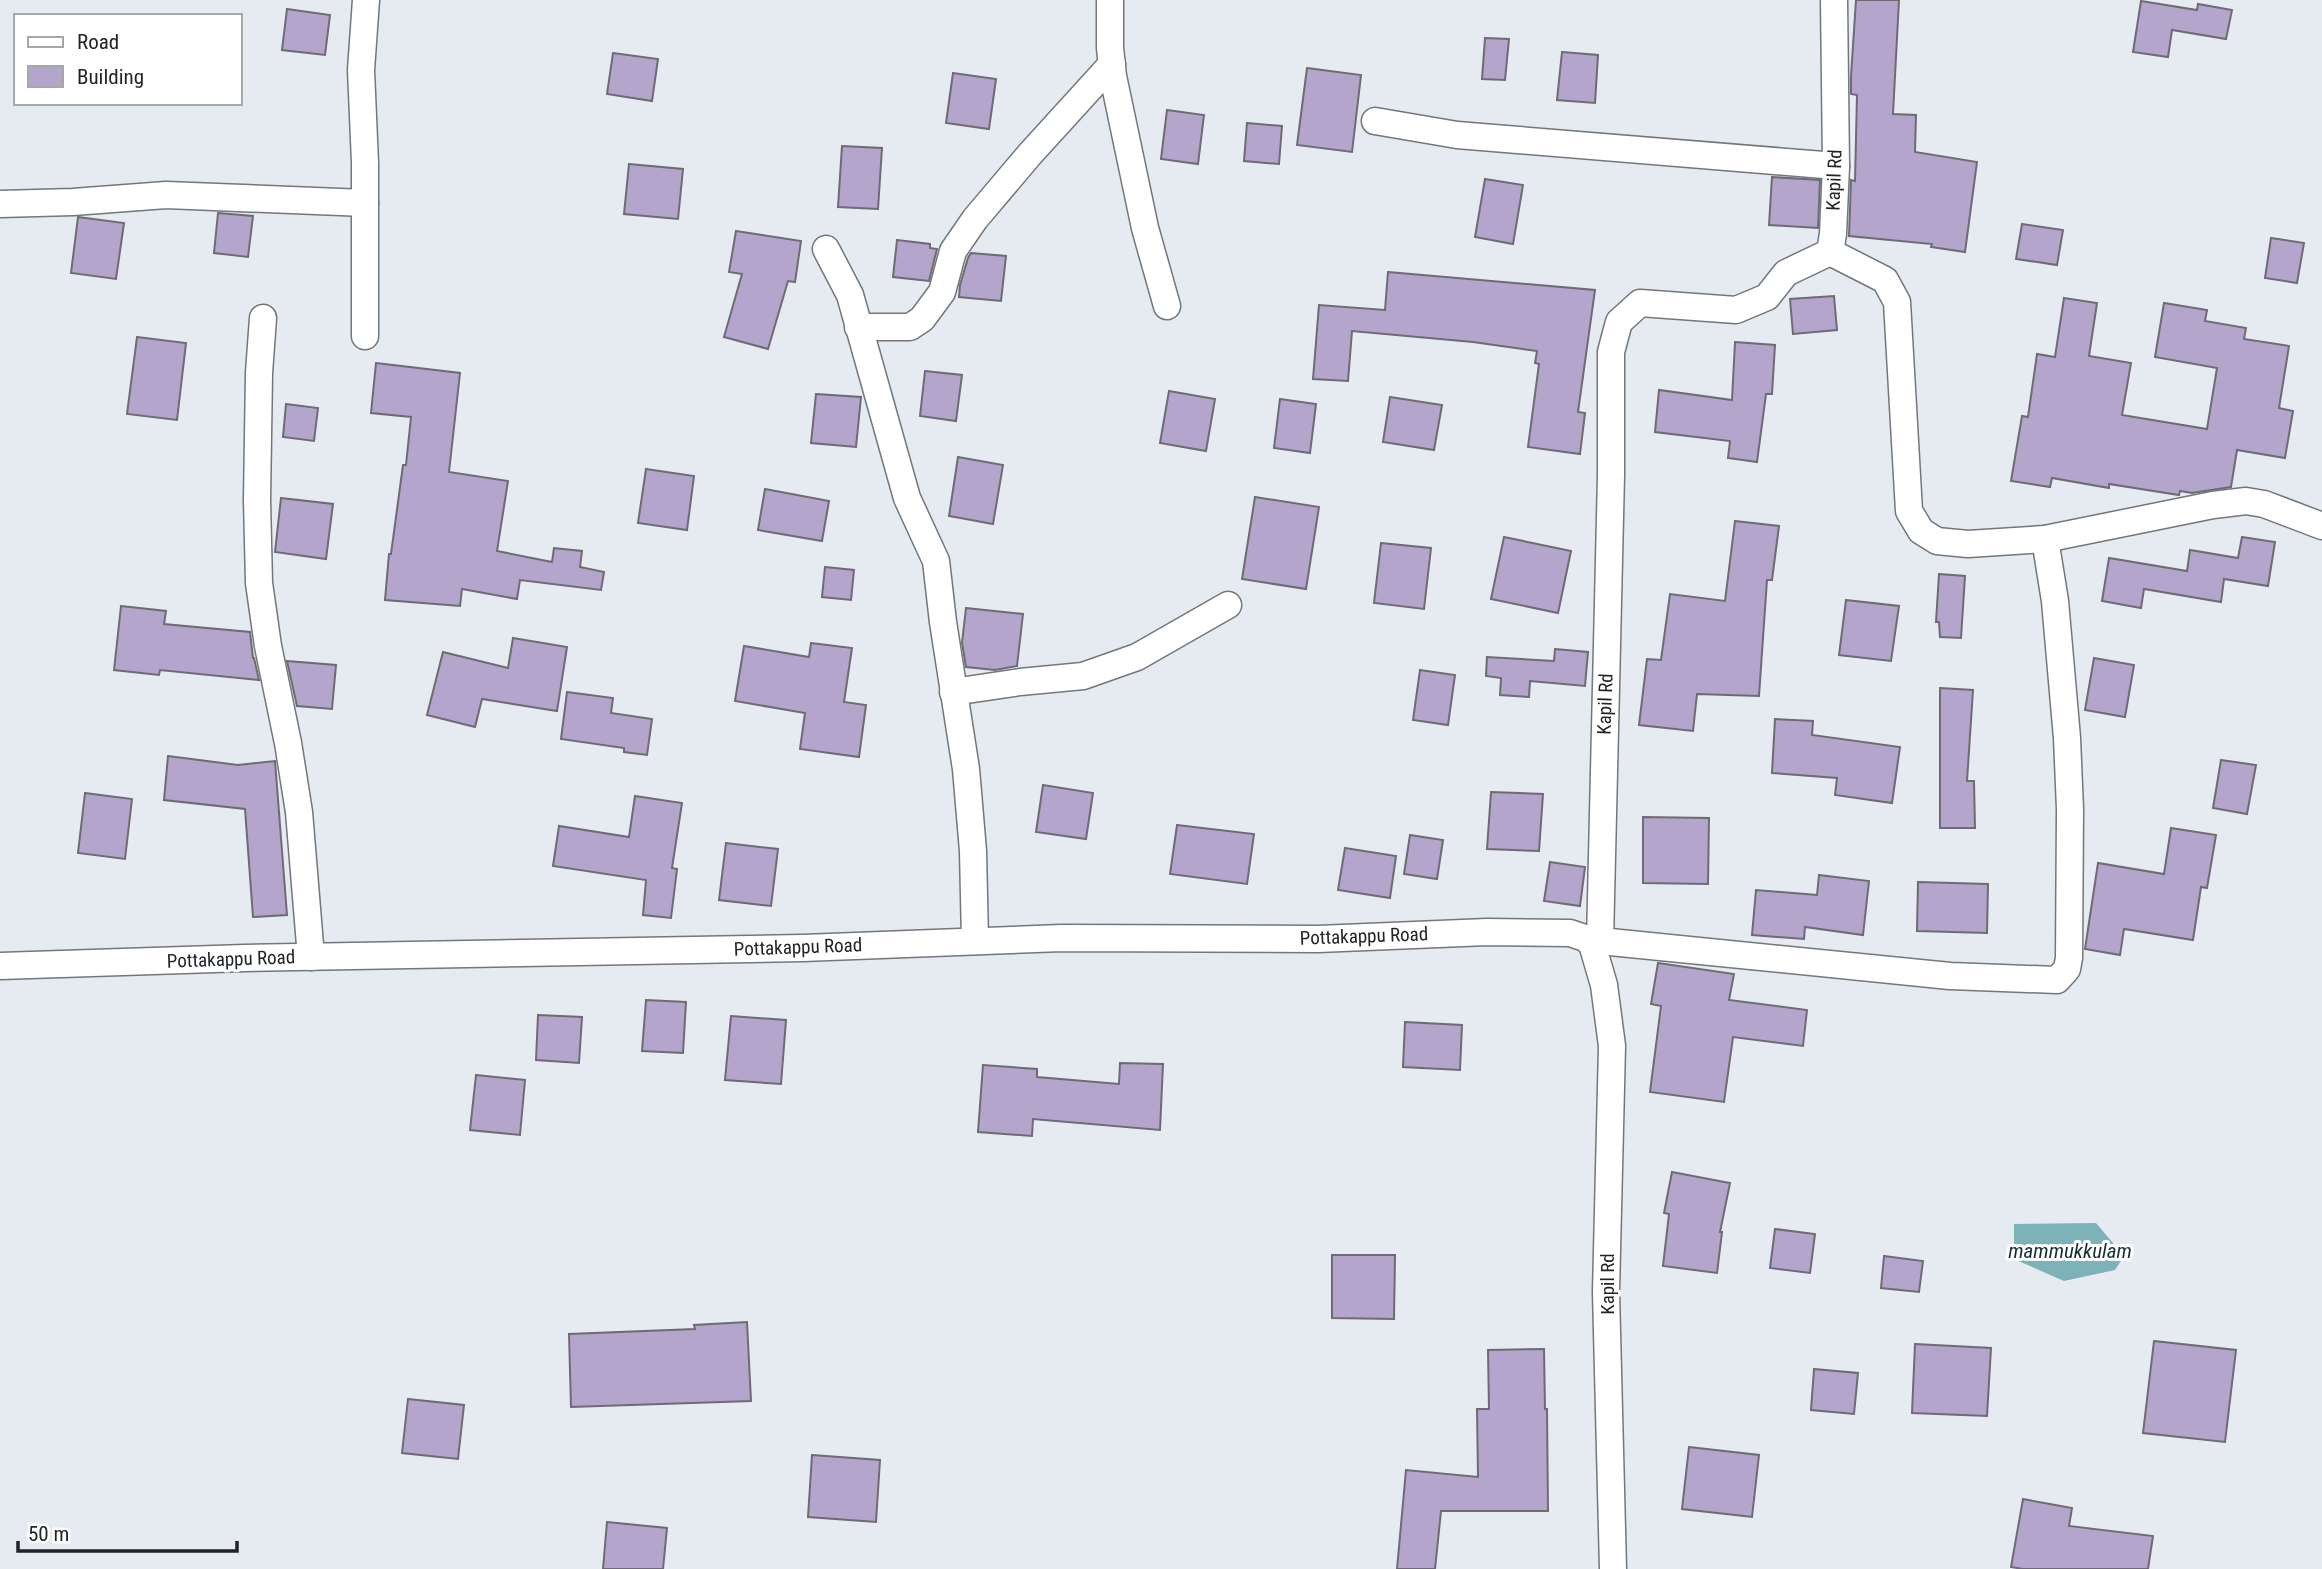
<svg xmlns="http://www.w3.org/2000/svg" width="2322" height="1569" font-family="'Roboto Condensed',sans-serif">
	<rect width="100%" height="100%" fill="#e5ebf1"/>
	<path fill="#7db3b8" d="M2096,1223L2124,1256L2115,1270L2064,1281L2014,1259V1224Z"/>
	<g fill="#b4a5cc" stroke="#6e6b72" stroke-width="2">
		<path d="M1856,0H1899L1893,114L1916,115L1915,152L1977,162L1965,252L1931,247L1932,244L1849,236L1851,180L1855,181L1857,95L1851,94V76Z"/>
		<path d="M2141,1L2197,10L2198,4L2232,10L2226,39L2172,30L2168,57L2133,52Z"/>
		<path d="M287,9L330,15L325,55L282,50Z"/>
		<path d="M1485,38L1509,39L1505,80L1482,79Z"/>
		<path d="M1562,52L1598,55L1595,103L1557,100Z"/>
		<path d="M613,53L658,59L652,101L607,94Z"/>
		<path d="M1307,68L1361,75L1352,152L1297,145Z"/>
		<path d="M953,73L996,79L989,129L946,123Z"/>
		<path d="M1167,110L1204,115L1198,164L1161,159Z"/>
		<path d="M1247,123L1282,126L1279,164L1244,161Z"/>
		<path d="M842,146L882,148L878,209L838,207Z"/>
		<path d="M629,164L683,169L678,219L624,214Z"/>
		<path d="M1772,177L1820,180L1818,228L1769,225Z"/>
		<path d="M1485,179L1523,185L1513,244L1475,237Z"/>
		<path d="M218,213L253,216L248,257L214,253Z"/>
		<path d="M78,217L124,223L116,279L71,273Z"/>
		<path d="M2022,224L2063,230L2057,265L2016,259Z"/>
		<path d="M736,231L801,241L795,282L788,281L768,349L724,337L742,274L729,272Z"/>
		<path d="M2271,238L2304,243L2297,283L2265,278Z"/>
		<path d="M897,240L930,244V248L937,249L929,281L893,277Z"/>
		<path d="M971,253L1006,256L1001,301L959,297L960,285L968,258Z"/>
		<path d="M1388,272L1595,290L1578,412L1585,413L1580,454L1528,447L1539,364L1535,363L1537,351L1473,342L1352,331L1348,381L1313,379L1319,305L1385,310Z"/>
		<path d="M1834,296L1837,330L1793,334L1790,299Z"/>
		<path d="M2064,298L2097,303L2089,356L2131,363L2122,415L2207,429L2217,368L2155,357L2164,303L2207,310L2205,321L2246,328L2244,339L2289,346L2279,408L2293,411L2285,458L2237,450L2231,487L2192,493L2180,491L2179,495L2109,484V488L2052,478L2050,487L2011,481L2022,416L2028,417L2037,354L2055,357Z"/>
		<path d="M137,337L186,343L177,420L127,414Z"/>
		<path d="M1735,342L1775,345L1772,394H1766L1757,462L1728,458L1730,441L1655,432L1659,390L1732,400Z"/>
		<path d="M376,363L460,373L449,472L508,481L497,551L552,562L554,548L582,551L580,567L604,572L601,590L520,580L517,599L462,589L460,606L385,600L389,554H391L403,465H406L411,417L371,413Z"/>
		<path d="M925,371L962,375L956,421L920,416Z"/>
		<path d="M1169,391L1215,399L1206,451L1160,443Z"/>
		<path d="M816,394L861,397L856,447L811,443Z"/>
		<path d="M1390,397L1442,405L1434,450L1383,442Z"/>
		<path d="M1280,399L1316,404L1310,453L1274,448Z"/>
		<path d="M286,404L318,408L314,441L283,437Z"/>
		<path d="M958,457L1003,465L993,524L949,516Z"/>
		<path d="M646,469L694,476L687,530L638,523Z"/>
		<path d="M765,489L829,501L822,541L758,530Z"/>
		<path d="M1255,497L1319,507L1306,589L1242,579Z"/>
		<path d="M281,498L333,504L326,559L275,552Z"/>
		<path d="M1735,521L1779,526L1772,580H1767L1759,696L1697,694L1693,731L1639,725L1647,659L1661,660L1670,594L1725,601Z"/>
		<path d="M1504,537L1571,551L1558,613L1491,599Z"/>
		<path d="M2242,537L2275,542L2268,586L2224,579L2221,602L2144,589L2141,608L2102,601L2109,558L2187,571L2190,550L2238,558Z"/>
		<path d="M1381,543L1431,548L1424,609L1374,603Z"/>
		<path d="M825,567L854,570L851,600L822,597Z"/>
		<path d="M1939,574L1965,576L1961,638L1940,637L1939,622H1936Z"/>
		<path d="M1846,600L1899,606L1891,661L1839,655Z"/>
		<path d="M121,606L166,611L164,624L250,632L253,658H254L259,680L160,670L159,675L114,670Z"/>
		<path d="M966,608L1023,614L1017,666L995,670L966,667L962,643Z"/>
		<path d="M513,638L567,647L557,711L482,699L475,727L427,715L443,652L508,668Z"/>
		<path d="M811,643L852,648L844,702L866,705L859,757L800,749L805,713L735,701L744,646L809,657Z"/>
		<path d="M1555,649L1588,652L1585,686L1530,681L1529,697L1500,695L1501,678L1486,676L1487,657L1554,661Z"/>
		<path d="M2094,658L2134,665L2125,717L2085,710Z"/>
		<path d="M287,661L336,665L332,709L297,706Z"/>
		<path d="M1420,670L1455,675L1448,725L1413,720Z"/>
		<path d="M1940,688L1973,690L1967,781H1974L1975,828H1940Z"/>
		<path d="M567,692L613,698L611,713L652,719L647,755L624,752V748L561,739Z"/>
		<path d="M1775,719L1813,721L1812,735L1900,747L1892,803L1835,795L1837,778L1772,773Z"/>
		<path d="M168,756L238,765L275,761L287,915L253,917L245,809L164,800Z"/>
		<path d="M2221,760L2256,765L2247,814L2213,808Z"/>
		<path d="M1043,785L1093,793L1086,839L1036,832Z"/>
		<path d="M1491,792L1543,794L1539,851L1487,849Z"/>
		<path d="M85,793L132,799L125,859L78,853Z"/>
		<path d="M635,796L682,803L672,868L677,869L671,918L643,915L646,880L553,866L559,826L629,837Z"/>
		<path d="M1643,817L1709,818L1708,884L1643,883Z"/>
		<path d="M1177,825L1254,834L1247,884L1170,874Z"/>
		<path d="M2171,828L2216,835L2207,888L2201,887L2193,940L2124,929L2120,955L2085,949L2098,863L2164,874Z"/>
		<path d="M1410,835L1443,840L1437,879L1404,874Z"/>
		<path d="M726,843L778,849L771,906L719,900Z"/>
		<path d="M1345,848L1396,856L1390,898L1338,890Z"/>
		<path d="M1550,862L1585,867L1580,906L1544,901Z"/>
		<path d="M1819,875L1869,881L1863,935L1805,927L1804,939L1752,935L1756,890L1817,895Z"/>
		<path d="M1918,882L1988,884L1987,933L1917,931Z"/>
		<path d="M1658,963L1734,974L1729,1000L1807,1010L1803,1046L1733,1037L1724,1102L1650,1092L1661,1006L1651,1004Z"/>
		<path d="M646,1000L686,1002L683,1053L642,1051Z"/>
		<path d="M538,1015L582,1017L579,1063L536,1060Z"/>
		<path d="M731,1016L786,1020L781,1084L725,1080Z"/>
		<path d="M1405,1022L1462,1025L1460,1070L1403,1067Z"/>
		<path d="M1120,1063L1163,1064L1160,1130L1033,1119L1032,1136L978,1132L983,1065L1037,1069V1077L1119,1084Z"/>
		<path d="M476,1075L525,1080L520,1135L470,1130Z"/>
		<path d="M1672,1172L1730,1183L1720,1232H1722L1717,1273L1663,1266L1669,1214L1664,1213Z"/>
		<path d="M1775,1229L1815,1234L1810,1273L1770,1268Z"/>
		<path d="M1332,1255H1395L1394,1319L1332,1318Z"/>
		<path d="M1884,1256L1923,1261L1919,1292L1881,1288Z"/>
		<path d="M747,1322L751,1401L571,1407L569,1334L695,1329L694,1325Z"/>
		<path d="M2154,1341L2236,1350L2225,1442L2143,1433Z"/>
		<path d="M1915,1344L1991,1348L1987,1416L1912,1413Z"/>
		<path d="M1544,1349L1545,1409H1547L1548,1511H1441L1435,1569H1397L1406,1470L1478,1477L1477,1409H1489L1488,1350Z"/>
		<path d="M1814,1369L1858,1373L1854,1414L1811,1410Z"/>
		<path d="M408,1399L464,1405L458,1459L402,1453Z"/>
		<path d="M1689,1447L1759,1455L1752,1517L1682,1509Z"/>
		<path d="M812,1455L880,1460L876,1522L808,1517Z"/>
		<path d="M2023,1499L2072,1508L2069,1526L2153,1536L2148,1569H2023L2011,1567Z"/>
		<path d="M607,1522L667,1528L663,1569H603Z"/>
	</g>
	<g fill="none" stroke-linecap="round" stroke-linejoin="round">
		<defs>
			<g id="minor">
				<path d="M1110,0V48L1113,76L1145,228L1167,306"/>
				<path d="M1375,121L1457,135L1836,166"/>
				<path d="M0,204L73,202L166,195L365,203"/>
				<path d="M826,249L850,295L907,498L936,561L943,622L966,769L973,851L975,941"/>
				<path d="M1830,252L1885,280L1897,302L1909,511L1921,531L1937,541L1968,544L2045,539L2213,505L2246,501L2264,504L2322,526"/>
				<path d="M263,318L259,373L257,500L259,583L268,646L288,743L299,812L311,957"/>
				<path d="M858,327H910L922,319L942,292L953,251L975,219L1030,154L1112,64"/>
				<path d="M365,336V163L361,70L366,0"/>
				<path d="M953,692L1020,682L1083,676L1137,657L1228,605"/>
				<path d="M1600,941L1950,976L2057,980L2067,969L2069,958L2070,809L2067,738L2055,601L2045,539"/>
				<path d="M0,966L245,958L803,948L1062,938L1318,939L1487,932L1570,933L1585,938L1592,944"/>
				<path d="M1613,1569L1606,1292L1612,1046L1604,985L1592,944L1600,941L1611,475V352L1619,322L1640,303L1736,310L1767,297L1786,273L1830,252L1833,234L1836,166L1834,0"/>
			</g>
		</defs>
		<use href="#minor" stroke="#72777c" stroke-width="29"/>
		<use href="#minor" stroke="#fff" stroke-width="26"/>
	</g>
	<g text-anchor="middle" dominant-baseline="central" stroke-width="6" stroke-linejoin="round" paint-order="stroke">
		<g font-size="19" fill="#212326" stroke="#fff">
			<text transform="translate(1834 180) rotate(-88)">Kapil Rd</text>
			<text transform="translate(1605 704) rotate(-88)">Kapil Rd</text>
			<text transform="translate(1364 936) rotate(-2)">Pottakappu Road</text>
			<text transform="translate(798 947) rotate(-2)">Pottakappu Road</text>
			<text transform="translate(231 959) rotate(-2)">Pottakappu Road</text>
			<text transform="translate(1607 1284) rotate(-90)">Kapil Rd</text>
		</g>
		<g font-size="21" font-style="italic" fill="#122f31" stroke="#fff">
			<text x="2070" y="1251">mammukkulam</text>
		</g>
	</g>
	<rect x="14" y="14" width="228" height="91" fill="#ffffff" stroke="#a6a7a8" stroke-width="2"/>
	<rect x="28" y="37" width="35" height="10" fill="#ffffff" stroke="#a6a7a8" stroke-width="2"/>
	<text x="77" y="49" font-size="21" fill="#212326">Road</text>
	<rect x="28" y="66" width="35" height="21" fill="#b4a5cc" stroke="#a6a7a8" stroke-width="2"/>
	<text x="77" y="84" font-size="21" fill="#212326">Building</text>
	<path d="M18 1541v10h219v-10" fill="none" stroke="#212326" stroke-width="3.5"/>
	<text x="28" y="1541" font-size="21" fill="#212326" stroke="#ffffff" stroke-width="5" paint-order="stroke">50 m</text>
</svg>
